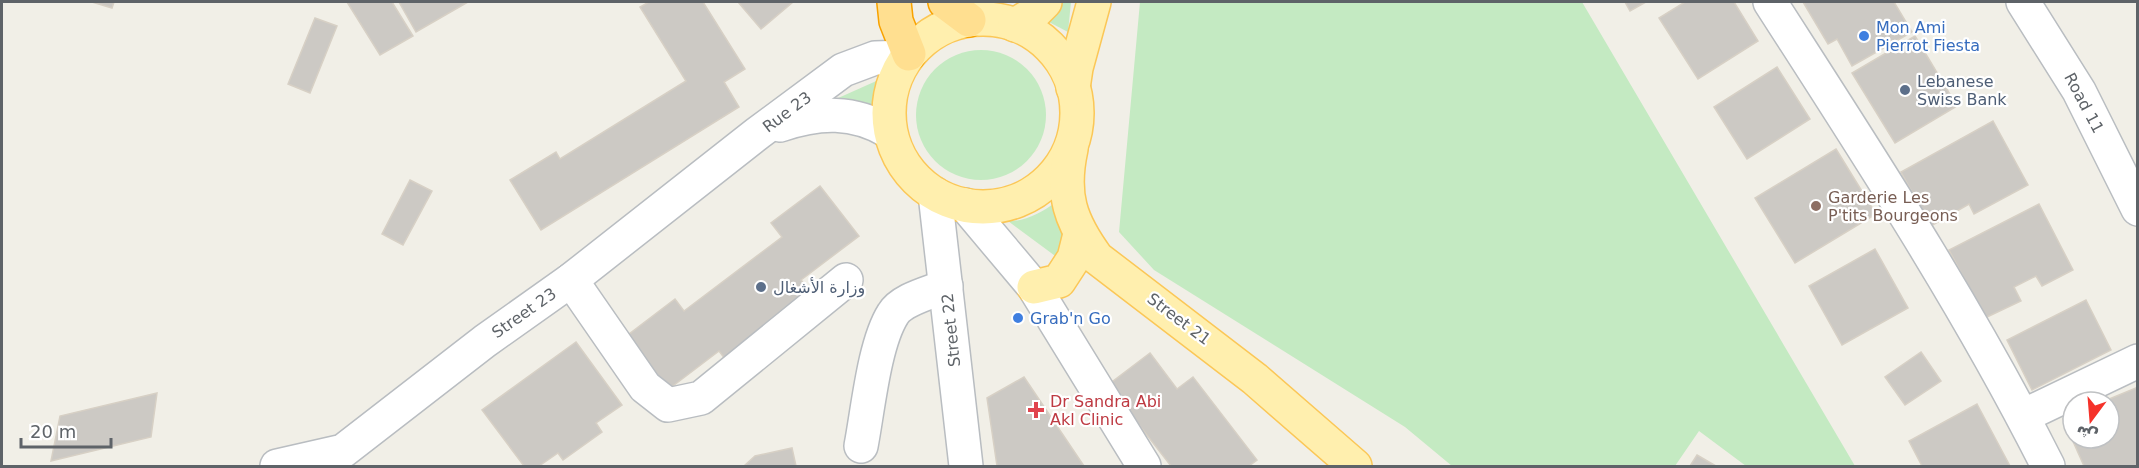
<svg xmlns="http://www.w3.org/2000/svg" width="2139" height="468" font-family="'DejaVu Sans','Noto Sans Arabic',sans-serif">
	<rect width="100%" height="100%" fill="#f1efe7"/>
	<g fill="#c4eac2">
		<path d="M1061,2H1071L1068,32L1047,21Z"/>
		<path d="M1140,2H1582L1855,466H1746L1699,431L1675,466H1452L1405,427L1154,270L1119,232Z"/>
		<circle cx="981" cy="115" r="65"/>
		<path d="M883,78L879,113L827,103Z"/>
		<path d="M1055,203C1063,215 1061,246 1066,264L1008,221C1024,222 1042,212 1055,203Z"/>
	</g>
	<g fill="#ccc9c4" stroke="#d7d0c5" stroke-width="1.5">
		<path d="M92,2H114L112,8Z"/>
		<path d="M347,2H392L413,36L380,55Z"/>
		<path d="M399,2H468L416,32Z"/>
		<path d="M649,2H703L745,69L724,82L739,107L541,230L510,180L556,152L560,159L686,81L640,7Z"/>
		<path d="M738,2H793L761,29Z"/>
		<path d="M1625,2H1646L1630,11Z"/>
		<path d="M1685,2H1734L1758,41L1698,79L1659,18Z"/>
		<path d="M1803,2H1894L1912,32L1852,66L1837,39L1828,44Z"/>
		<path d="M315,18L337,26L310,93L288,84Z"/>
		<path d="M1915,36L1957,106L1895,143L1852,73Z"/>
		<path d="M1777,67L1810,119L1747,159L1714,107Z"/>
		<path d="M1993,121L2028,185L1974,214L1969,204L1931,226L1901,172Z"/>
		<path d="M1836,149L1876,214L1795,263L1755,198Z"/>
		<path d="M410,180L432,191L403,245L382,234Z"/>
		<path d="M820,186L859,236L801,280L812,293L725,359L719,351L661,395L620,341L675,299L684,311L782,237L771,223Z"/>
		<path d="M2039,204L2073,270L2042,286L2036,276L2014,287L2021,301L1985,318L1949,250Z"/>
		<path d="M1875,249L1908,308L1842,345L1809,286Z"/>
		<path d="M2086,300L2111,350L2032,390L2007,340Z"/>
		<path d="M576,342L622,405L596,423L602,432L563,460L558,453L539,466H524L482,410Z"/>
		<path d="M1921,352L1941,381L1905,405L1885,377Z"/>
		<path d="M1150,353L1177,389L1193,377L1257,460L1249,466H1171L1108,385Z"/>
		<path d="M1024,377L1084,466H997L987,398Z"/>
		<path d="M2138,387V466H2084L2063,419L2073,415V438H2109V402H2102Z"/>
		<path d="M157,393L151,437L51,461L60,416Z"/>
		<path d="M1977,404L2010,466H1922L1909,441Z"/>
		<path d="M792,448L796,466H744L755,456Z"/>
		<path d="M1697,455L1716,466H1690Z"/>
	</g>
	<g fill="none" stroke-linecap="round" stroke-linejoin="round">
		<defs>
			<g id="minor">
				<path d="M1770,2C1867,153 1967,305 2048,466"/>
				<path d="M2023,2L2079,91L2138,209"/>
				<path d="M780,125C819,112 853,110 890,132"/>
				<path d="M935,194L966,466"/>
				<path d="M965,205L1034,287L1144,466"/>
				<path d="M571,280L645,387L668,405L701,398L846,280"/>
				<path d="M2023,416L2138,361"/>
				<path d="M861,446C868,410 874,344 893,314C902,299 930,293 946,286"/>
				<path d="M277,466L343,451L485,341L571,280L758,133L843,70L875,58L907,57"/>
			</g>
			<g id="major">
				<circle cx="983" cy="113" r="94"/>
				<path d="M1015,25L1033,14L1045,2"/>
				<path d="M1073,88L1076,68L1094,2"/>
				<path d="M1071,149C1061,195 1070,221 1097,258L1255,379L1355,466"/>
				<path d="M1034,287L1059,281L1074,258L1080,234"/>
			</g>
			<g id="highway">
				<path d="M894,2L896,21L909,54"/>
				<path d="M945,2L969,20"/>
			</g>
		</defs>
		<use href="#minor" stroke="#b9bdc1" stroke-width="36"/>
		<use href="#major" stroke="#fbc757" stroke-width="36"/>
		<use href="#highway" stroke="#f8a200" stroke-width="36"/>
		<use href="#minor" stroke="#fff" stroke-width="33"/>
		<use href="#major" stroke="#ffefae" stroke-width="33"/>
		<use href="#highway" stroke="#ffdf90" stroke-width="33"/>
	</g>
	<g fill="#3f7fe0" stroke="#fff" stroke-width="2">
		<circle cx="1864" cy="36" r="6"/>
		<circle cx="1018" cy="318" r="6"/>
	</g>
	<g fill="#5c6f8a" stroke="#fff" stroke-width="2">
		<circle cx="1905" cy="90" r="6"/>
		<circle cx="761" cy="287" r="6"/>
	</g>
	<circle fill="#8d6e63" stroke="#fff" stroke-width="2" cx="1816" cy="206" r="6"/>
	<path fill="#e0444e" stroke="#fff" stroke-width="2" d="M1033 401h6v6h6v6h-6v6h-6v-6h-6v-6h6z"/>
	<g text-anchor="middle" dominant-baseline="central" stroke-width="4.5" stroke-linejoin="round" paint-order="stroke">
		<g font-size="16" fill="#366cbe" stroke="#fff" text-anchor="start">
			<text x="1876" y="27">Mon Ami<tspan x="1876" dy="18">Pierrot Fiesta</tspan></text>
			<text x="1030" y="318">Grab'n Go</text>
		</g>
		<g font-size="16" fill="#4e5e75" stroke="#fff" text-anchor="start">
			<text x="1917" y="81">Lebanese<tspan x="1917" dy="18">Swiss Bank</tspan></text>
			<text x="773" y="287">وزارة الأشغال</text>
		</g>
		<g font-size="16" fill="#5e6368" stroke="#fff">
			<text transform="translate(2084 103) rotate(62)">Road 11</text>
			<text transform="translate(787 112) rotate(-37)">Rue 23</text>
			<text transform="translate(524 313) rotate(-35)">Street 23</text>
			<text transform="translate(1179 319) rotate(37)">Street 21</text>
			<text transform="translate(951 330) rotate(-96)">Street 22</text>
		</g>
		<g font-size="16" fill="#785e54" stroke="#fff" text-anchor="start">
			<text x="1828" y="197">Garderie Les<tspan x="1828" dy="18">P'tits Bourgeons</tspan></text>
		</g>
		<g font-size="16" fill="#be3a42" stroke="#fff" text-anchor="start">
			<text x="1050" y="401">Dr Sandra Abi<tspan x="1050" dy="18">Akl Clinic</tspan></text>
		</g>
	</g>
	<rect width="2139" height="468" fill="none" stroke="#5e6368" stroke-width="6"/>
	<g transform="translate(2091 420) rotate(196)"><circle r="28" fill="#ffffff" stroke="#bfc1c3" stroke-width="1.5"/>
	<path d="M0-4.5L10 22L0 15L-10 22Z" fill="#f5322a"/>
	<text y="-9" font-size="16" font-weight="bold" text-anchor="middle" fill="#5e6368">ش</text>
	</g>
	<path d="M21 438v9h90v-9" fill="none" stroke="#5e6368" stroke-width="3"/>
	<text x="30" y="438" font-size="18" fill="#5e6368" stroke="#ffffff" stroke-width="4.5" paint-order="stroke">20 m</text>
</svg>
